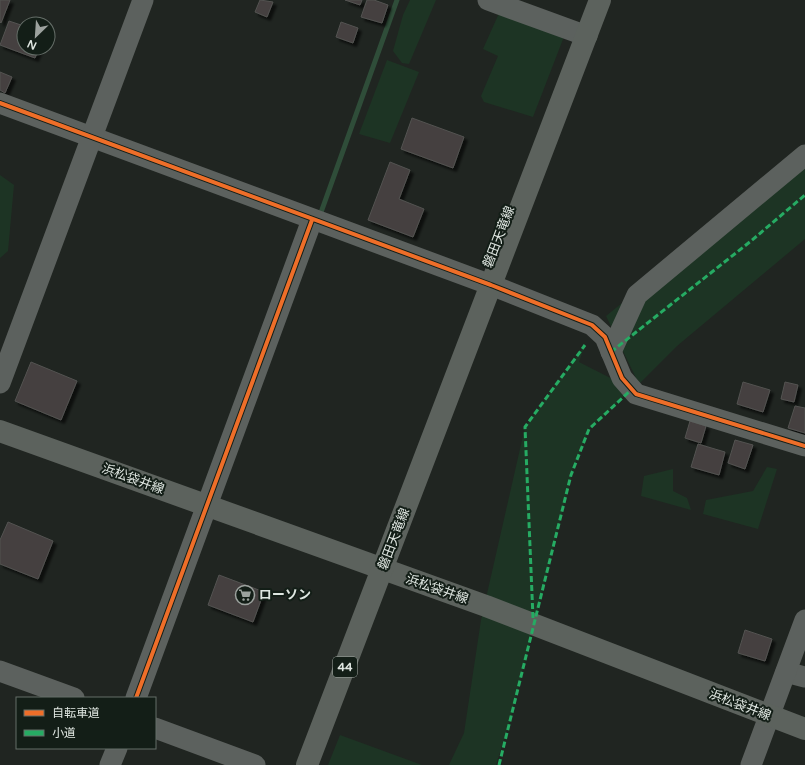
<svg xmlns="http://www.w3.org/2000/svg" width="805" height="765" font-family="'Varela Round','Noto Sans JP',sans-serif">
	<defs>
		<filter id="shadow"><feDropShadow dx="3.5" dy="3.5" stdDeviation="1" flood-color="#0009"/></filter>
	</defs>
	<rect width="100%" height="100%" fill="#202521"/>
	<g fill="#1d3424">
		<path d="M410,0H436L409,64L402,63L393,51L403,15Z"/>
		<path d="M500,11L565,34L533,117L484,102L481,96L498,56L483,49Z"/>
		<path d="M387,60L419,72L390,143L359,134Z"/>
		<path d="M805,155V239L677,346L640,383L636,378L606,316Z"/>
		<path d="M0,175L14,185L8,251L0,258Z"/>
		<path d="M585,345L579,362L632,389L589,429L573,470L511,717L496,765H449L464,733L481,620L525,427Z"/>
		<path d="M767,467L777,469L758,529L703,514L706,500L753,491Z"/>
		<path d="M673,469V491L687,498L691,510L641,496L644,476Z"/>
		<path d="M340,735L422,765H328Z"/>
	</g>
	<g fill="none" stroke-linecap="round" stroke-linejoin="round">
		<path stroke="#2f4d39" stroke-width="5" d="M319,218L397,0"/>
	</g>
	<g fill="#443f3f" stroke="#535351" filter="url(#shadow)">
		<path d="M0,0H10L1,23L0,22Z"/>
		<path d="M260,0L273,2L267,17L255,12Z"/>
		<path d="M345,0H362L360,5Z"/>
		<path d="M367,0H374L388,5L382,23L361,17Z"/>
		<path d="M9,21L24,26V48H39L35,58L0,45Z"/>
		<path d="M341,22L358,28L353,43L336,37Z"/>
		<path d="M0,72L12,77L5,93L0,90Z"/>
		<path d="M412,118L464,137L453,168L401,149Z"/>
		<path d="M390,162L410,170L399,199L424,209L413,237L368,220Z"/>
		<path d="M31,362L77,381L61,420L15,401Z"/>
		<path d="M743,382L770,390L763,412L737,404Z"/>
		<path d="M785,382L798,385L794,402L781,399Z"/>
		<path d="M795,406L805,408V433L788,428Z"/>
		<path d="M690,421L706,426L701,443L685,438Z"/>
		<path d="M735,440L753,445L745,469L728,463Z"/>
		<path d="M698,444L725,452L719,475L691,467Z"/>
		<path d="M8,522L53,541L38,579L0,564V540Z"/>
		<path d="M219,575L264,592L253,622L208,605Z"/>
		<path d="M745,630L772,639L765,661L738,653Z"/>
	</g>
	<g fill="none" stroke-linecap="round" stroke-linejoin="round">
		<g stroke="#5c615e" stroke-width="21">
			<path d="M488,0L587,36"/>
			<path d="M0,103L491,285L592,325L605,337L622,378L636,394L805,446"/>
			<path d="M611,352L637,295L805,155"/>
			<path d="M0,383L143,0"/>
			<path d="M0,671L74,698"/>
			<path d="M786,672L805,677"/>
			<path d="M136,698L312,220"/>
			<path d="M155,728L255,765"/>
			<path d="M110,765L117,748"/>
			<path d="M751,765L805,620"/>
		</g>
		<g stroke="#5c625d" stroke-width="22">
			<path d="M0,431L486,606L805,729"/>
			<path d="M307,765L600,0"/>
		</g>
		<g stroke="#26ab63" stroke-width="3" stroke-dasharray="6 3" stroke-linecap="butt">
			<path d="M611,352L751,241L805,195"/>
			<path d="M533,618L525,427L585,345"/>
			<path d="M499,765L571,475L589,429L632,389"/>
		</g>
		<defs>
			<g id="cycleway">
				<path d="M0,103L491,285L592,325L605,337L622,378L636,394L805,446"/>
				<path d="M136,698L312,220"/>
			</g>
		</defs>
		<use href="#cycleway" stroke="#131e17" stroke-width="6"/>
		<use href="#cycleway" stroke="#ee6e29" stroke-width="4"/>
	</g>
	<defs>
		<symbol id="supermarket-ring" viewBox="-11 -11 22 22"><circle r="9.5" fill="#131e17" stroke="#9ca29e" stroke-width="1.5"/><path d="M-6-5.5h2.5l.6 2H6L4.5 2H-2.5L-4.4-4H-6ZM-1.5 3.2a1.3 1.3 0 1 0 .1 0ZM3 3.2a1.3 1.3 0 1 0 .1 0Z" fill="#9ca29e"/></symbol>
	</defs>
	<g fill-rule="evenodd">
		<use href="#supermarket-ring" x="234" y="584" width="22" height="22"/>
	</g>
	<g text-anchor="middle" dominant-baseline="central" stroke-width="4" stroke-linejoin="round" paint-order="stroke">
		<rect fill="#131e17" stroke="#a2aaa4" stroke-width="1" x="333" y="657" width="24" height="20" rx="3"/>
		<g font-size="12" font-weight="bold" fill="#dfe6e1">
			<text x="345" y="667">44</text>
		</g>
		<g font-size="13" fill="#dfe6e1" stroke="#131e17">
			<text transform="translate(499 237) rotate(-69)">磐田天竜線</text>
			<text transform="translate(133 479) rotate(20)">浜松袋井線</text>
			<text transform="translate(394 539) rotate(-69)">磐田天竜線</text>
			<text transform="translate(437 589) rotate(19)">浜松袋井線</text>
			<text transform="translate(740 705) rotate(21)">浜松袋井線</text>
		</g>
		<g font-size="13" font-weight="bold" fill="#dfe6e1" stroke="#131e17" text-anchor="start">
			<text x="259" y="595">ローソン</text>
		</g>
	</g>
	<rect x="16" y="697" width="140" height="52" fill="#131e17" stroke="#656e68"/>
	<rect x="24" y="710" width="20" height="6" fill="#ee6e29" stroke="#656e68"/>
	<text x="52" y="717" font-size="12" fill="#dfe6e1">自転車道</text>
	<rect x="24" y="730" width="20" height="6" fill="#26ab63" stroke="#656e68"/>
	<text x="52" y="737" font-size="12" fill="#dfe6e1">小道</text>
	<g transform="translate(36 36) rotate(205)"><circle r="19" fill="#131e17" stroke="#656e68"/>
	<path d="M0-3L7 15L0 10L-7 15Z" fill="#9ca29e"/>
	<text y="-6" font-size="11" font-weight="bold" text-anchor="middle" fill="#dfe6e1">N</text>
	</g>
</svg>
